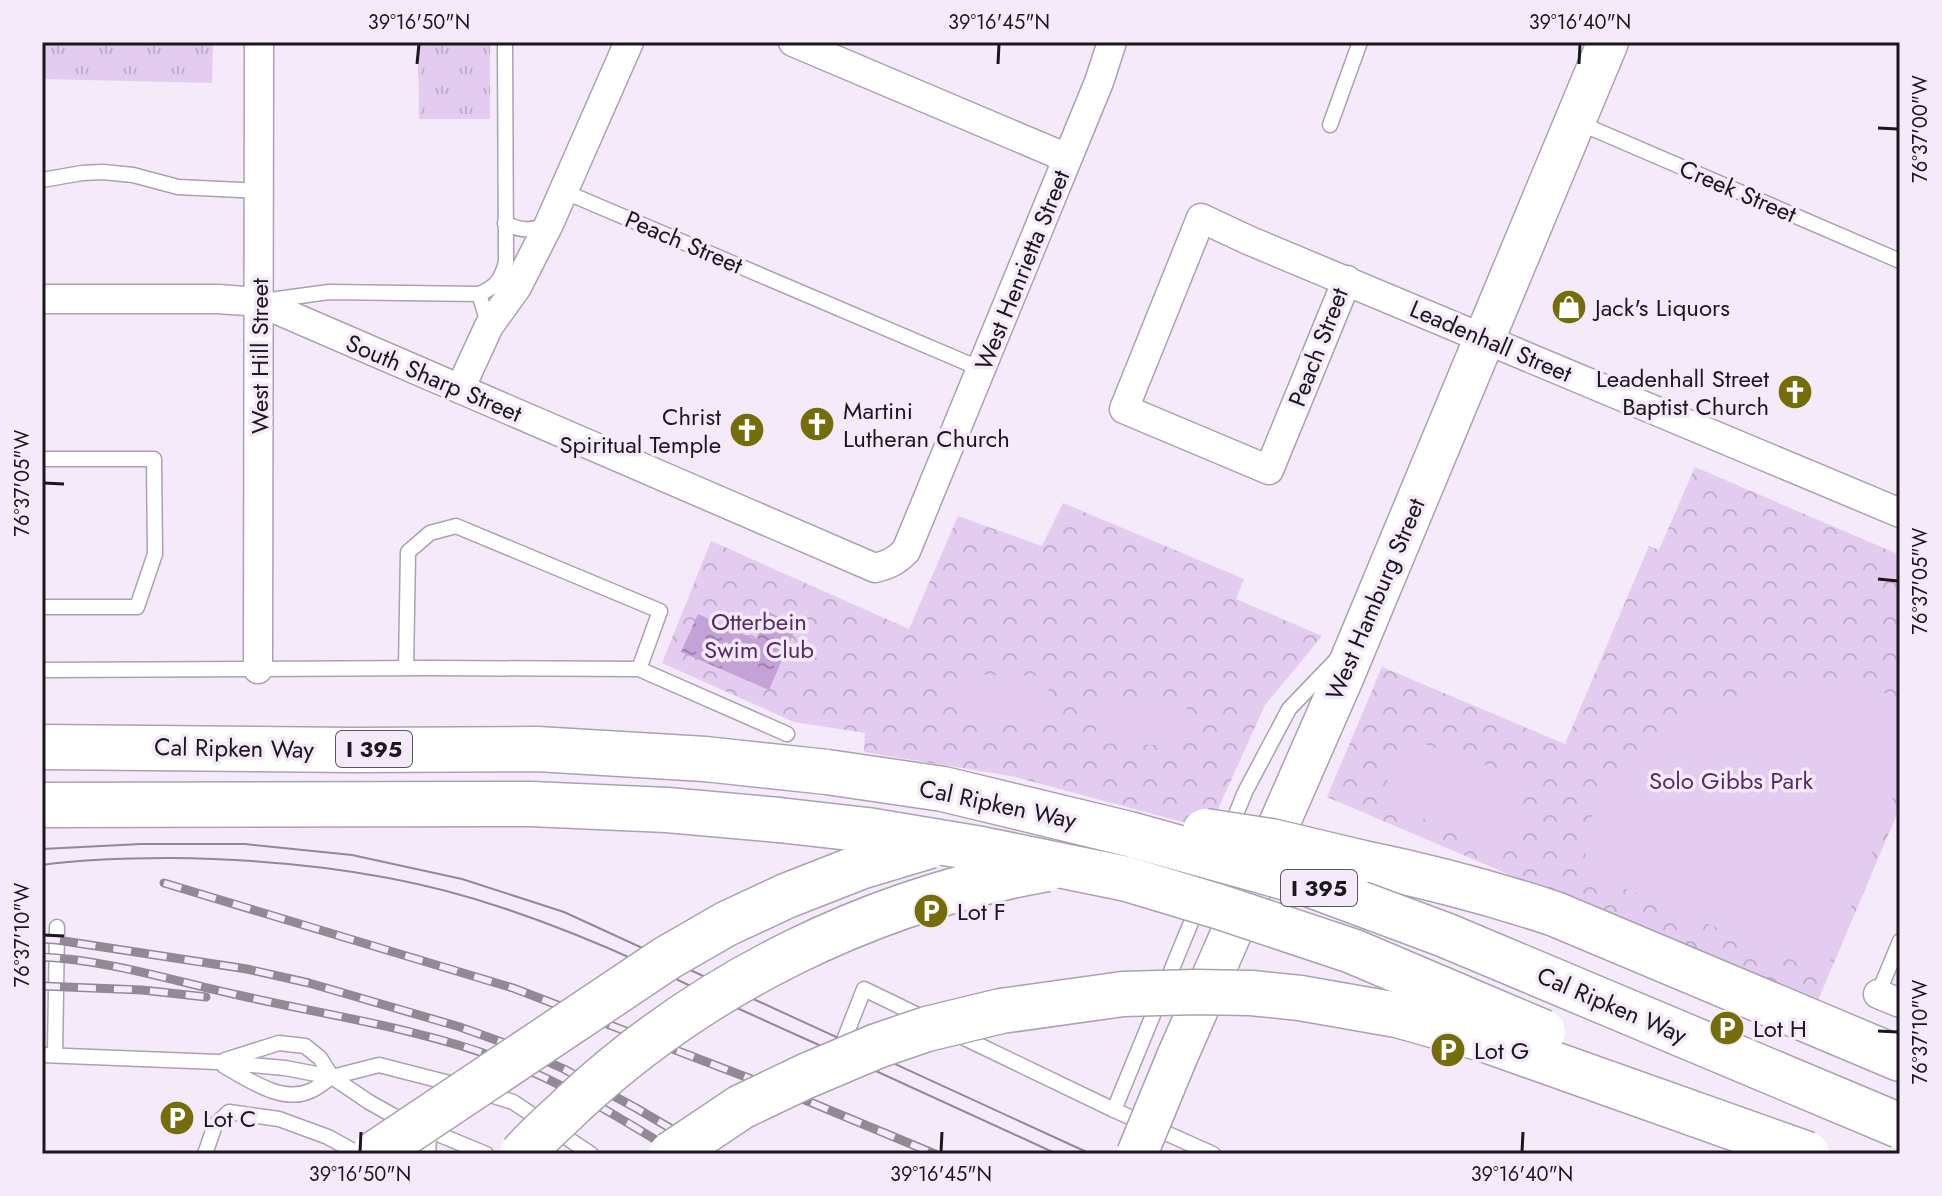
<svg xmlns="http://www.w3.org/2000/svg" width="1942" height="1196" font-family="Jost,sans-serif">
	<defs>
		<pattern id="grass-tufts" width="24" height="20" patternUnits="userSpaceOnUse" patternTransform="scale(2)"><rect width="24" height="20" fill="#e3ccef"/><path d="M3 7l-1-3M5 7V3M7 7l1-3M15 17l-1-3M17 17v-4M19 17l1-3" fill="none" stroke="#c2aecc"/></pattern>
		<pattern id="forest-crowns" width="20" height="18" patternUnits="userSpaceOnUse" patternTransform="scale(2)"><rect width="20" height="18" fill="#e3ccef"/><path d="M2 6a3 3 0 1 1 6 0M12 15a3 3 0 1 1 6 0" fill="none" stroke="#c2aecc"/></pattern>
		<pattern id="water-ripples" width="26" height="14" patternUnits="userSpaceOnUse" patternTransform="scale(2)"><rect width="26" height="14" fill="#c4a1d6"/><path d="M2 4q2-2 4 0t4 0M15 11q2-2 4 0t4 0" fill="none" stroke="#9e82ad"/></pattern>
	</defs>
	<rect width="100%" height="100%" fill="#f4eafa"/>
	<g fill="url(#grass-tufts)">
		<path d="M42,42H213L212,83L42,79Z"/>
		<path d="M418,42H490V119H419Z"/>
	</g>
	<g fill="url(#forest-crowns)">
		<path d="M1695,467L1900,555V807L1816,1005L1327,797L1382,667L1565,744L1649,546L1659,550Z"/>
		<path d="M1063,503L1244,579L1236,599L1322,636L1265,705L1209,829L1011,776L864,752L865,733L794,722L662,663L711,541L909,629L958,516L1042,546Z"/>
	</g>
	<g fill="#e3ccef">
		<path d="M958,674L1049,676L1048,715L958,713Z"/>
		<path d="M1791,682L1869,688L1900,698V779L1825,974L1605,880L1578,844L1605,789L1656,735L1702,704Z"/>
		<path d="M1097,702L1187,705L1185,746L1096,743Z"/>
		<path d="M1401,736L1531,780L1508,848L1380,804Z"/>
	</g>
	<path fill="url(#water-ripples)" d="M768,612L797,625L769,690L681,652L698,614L756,640Z"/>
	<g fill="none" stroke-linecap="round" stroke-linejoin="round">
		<defs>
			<g id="lane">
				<path d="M1577,122L1900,261"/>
				<path d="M1330,125L1360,42"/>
				<path d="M42,180L82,173L103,172L133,175L178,187L259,191"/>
				<path d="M563,191L981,369"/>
				<path d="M505,223C521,231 529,231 546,225"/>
				<path d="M479,294C496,287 501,280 506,262L505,42"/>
				<path d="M270,300L329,292L479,294L489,326"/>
				<path d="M42,459H154L155,554L137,607H42"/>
				<path d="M639,669L787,734"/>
				<path d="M42,670L430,668L639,669L660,611L456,526L430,533L408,552L406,668"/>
				<path d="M1230,829L1245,792L1289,709L1337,659"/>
				<path d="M1878,994L1900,941"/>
				<path d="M956,1034L1114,1110L1213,1154"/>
				<path d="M844,1040L864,989L926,1019"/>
				<path d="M42,1055L217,1062L285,1068L332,1077L379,1065L461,1086"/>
				<path d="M55,1055L57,927"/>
				<path d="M225,1060L279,1043L305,1046L320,1058L332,1077L369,1102L392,1115L486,1154"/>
				<path d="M224,1066C248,1079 282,1104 310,1091C318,1088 325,1081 332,1077"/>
				<path d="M481,1092L513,1102L591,1154"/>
				<path d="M1114,1110L1199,903"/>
				<path d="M424,1127L429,1137L428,1154"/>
				<path d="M205,1154L215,1125L229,1112L279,1119L328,1137L359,1154"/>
			</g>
			<g id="street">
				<path d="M793,42L1067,158"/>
				<path d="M1347,280L1269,470L1124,409L1201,218L1248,240L1900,513"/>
				<path d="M42,299H218L259,302L875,568C888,565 896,561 906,551L1099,82L1112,42"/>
				<path d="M460,389L489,326L517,287L549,224L629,42"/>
				<path d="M258,669L259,42"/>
				<path d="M1878,994L1900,1003"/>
			</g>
			<path id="secondary" d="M1177,1057L1343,678L1608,42"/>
			<g id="highway">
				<path d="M42,747L352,750L537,749L705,759"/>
				<path d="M42,805L531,804L667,810L779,820"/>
				<path d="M1359,862C1427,876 1489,892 1555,914L1900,1059"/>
			</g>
		</defs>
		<use href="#lane" stroke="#aba1b1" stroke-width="17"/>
		<use href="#street" stroke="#aba1b1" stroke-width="31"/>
		<use href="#secondary" stroke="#aba1b1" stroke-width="43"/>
		<use href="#highway" stroke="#aba1b1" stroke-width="47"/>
		<use href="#lane" stroke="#fff" stroke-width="14"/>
		<use href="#street" stroke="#fff" stroke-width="28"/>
		<use href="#secondary" stroke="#fff" stroke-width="40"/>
		<use href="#highway" stroke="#fff" stroke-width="44"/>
		<g stroke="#918a95" stroke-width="2">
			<path d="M42,849L141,844H245L352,855L462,879L564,912L1091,1154"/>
			<path d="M42,865C84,859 127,858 169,858C282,859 396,871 503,908C551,924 598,943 644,964C675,978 706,994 737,1008C844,1056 951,1105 1057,1154"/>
		</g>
		<defs>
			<g id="rail">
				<path d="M164,883L513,988L793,1095L935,1154"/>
				<path d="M42,939L57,940L247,969L309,983L460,1027L510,1045L564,1069L636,1108L714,1154"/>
				<path d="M42,957C108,960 174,981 238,995C326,1015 418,1028 503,1060C565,1083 623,1120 679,1154"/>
				<path d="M42,986L142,990L206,997"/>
			</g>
		</defs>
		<use href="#rail" stroke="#918a95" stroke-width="9"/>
		<use href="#rail" stroke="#f4eafa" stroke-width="6" stroke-dasharray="18" stroke-linecap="butt"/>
		<defs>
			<path id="secondary-bridge" d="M1137,1154L1177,1057"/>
			<g id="highway-bridge">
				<path d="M705,759L827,772L943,789L1129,834L1308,884L1445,935L1900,1126"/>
				<path d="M779,820L867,830L981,849L1127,879L1220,907L1352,951L1543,1032"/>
				<path d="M1205,831L1271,841L1359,862"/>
				<path d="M374,1154L667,958L726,924L786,896L860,867L930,846"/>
				<path d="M522,1154C537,1136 557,1120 574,1103C704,982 872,900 1047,869"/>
				<path d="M671,1154L741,1107L806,1076L877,1046L927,1029L1001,1011L1123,994L1195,992L1251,993L1300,998L1397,1015L1486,1040L1807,1154"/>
			</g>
		</defs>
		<use href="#secondary-bridge" stroke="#aba1b1" stroke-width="43" stroke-linecap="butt"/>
		<use href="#highway-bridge" stroke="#aba1b1" stroke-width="47" stroke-linecap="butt"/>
		<use href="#secondary-bridge" stroke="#fff" stroke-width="40"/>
		<use href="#highway-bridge" stroke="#fff" stroke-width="44"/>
	</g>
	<path fill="none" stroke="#1b171d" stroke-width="3" d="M417,64L419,44M998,64L999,44M1579,64L1580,44M1878,128L1898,129M44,483L64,484M1878,579L1898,581M44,935L64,936M1878,1031L1898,1032M360,1152L361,1132M941,1152L942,1132M1522,1152L1523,1132"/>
	<defs>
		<symbol id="shop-disc" viewBox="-11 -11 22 22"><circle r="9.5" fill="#756d09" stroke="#f4eafa"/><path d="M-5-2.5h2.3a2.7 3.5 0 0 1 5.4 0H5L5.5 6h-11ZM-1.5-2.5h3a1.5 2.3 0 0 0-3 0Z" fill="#fff"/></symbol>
		<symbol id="church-disc" viewBox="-11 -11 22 22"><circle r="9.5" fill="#756d09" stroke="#f4eafa"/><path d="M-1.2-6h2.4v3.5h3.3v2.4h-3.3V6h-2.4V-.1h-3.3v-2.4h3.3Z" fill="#fff"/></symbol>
		<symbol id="parking-disc" viewBox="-11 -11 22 22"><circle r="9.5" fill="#756d09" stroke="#f4eafa"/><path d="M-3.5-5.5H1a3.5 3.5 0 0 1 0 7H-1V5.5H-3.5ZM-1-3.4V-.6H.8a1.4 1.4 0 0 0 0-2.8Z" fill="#fff"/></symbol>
	</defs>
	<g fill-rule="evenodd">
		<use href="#shop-disc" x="1549" y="287" width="40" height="40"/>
		<use href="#church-disc" x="1775" y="372" width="40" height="40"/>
		<use href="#church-disc" x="797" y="404" width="40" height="40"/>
		<use href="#church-disc" x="727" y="410" width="40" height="40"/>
		<use href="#parking-disc" x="911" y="891" width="40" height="40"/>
		<use href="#parking-disc" x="1707" y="1008" width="40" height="40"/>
		<use href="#parking-disc" x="1428" y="1030" width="40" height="40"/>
		<use href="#parking-disc" x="157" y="1098" width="40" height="40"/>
	</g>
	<g text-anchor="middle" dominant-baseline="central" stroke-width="7" stroke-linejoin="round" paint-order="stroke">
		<g fill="#f4eafa" stroke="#5c565f" stroke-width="2">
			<rect x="336" y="731" width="76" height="36" rx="6"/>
			<rect x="1281" y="870" width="76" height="36" rx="6"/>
		</g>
		<g font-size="22" font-weight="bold" fill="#1b171d">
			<text x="374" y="749">I 395</text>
			<text x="1319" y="888">I 395</text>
		</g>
		<g font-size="24" fill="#1b171d" stroke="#f4eafa">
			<text transform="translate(1738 191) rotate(23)">Creek Street</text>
			<text transform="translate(684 242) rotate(23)">Peach Street</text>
			<text transform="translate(1022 270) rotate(-68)">West Henrietta Street</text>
			<text transform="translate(1491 341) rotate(23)">Leadenhall Street</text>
			<text transform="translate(1318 347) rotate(-69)">Peach Street</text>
			<text transform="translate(259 356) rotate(-90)">West Hill Street</text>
			<text transform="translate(434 378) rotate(23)">South Sharp Street</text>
			<text transform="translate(1375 599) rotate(-67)">West Hamburg Street</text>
			<text transform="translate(234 748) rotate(1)">Cal Ripken Way</text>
			<text transform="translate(998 804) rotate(12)">Cal Ripken Way</text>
			<text transform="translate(1612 1005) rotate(23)">Cal Ripken Way</text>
		</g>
		<g font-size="24" fill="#1b171d" stroke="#f4eafa" text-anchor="start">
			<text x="1595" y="307">Jack's Liquors</text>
			<text x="1769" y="378" text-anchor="end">Leadenhall Street<tspan x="1769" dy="28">Baptist Church</tspan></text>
			<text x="843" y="410">Martini<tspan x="843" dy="28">Lutheran Church</tspan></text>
			<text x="721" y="416" text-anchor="end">Christ<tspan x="721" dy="28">Spiritual Temple</tspan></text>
			<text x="957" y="911">Lot F</text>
			<text x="1753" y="1028">Lot H</text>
			<text x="1474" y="1050">Lot G</text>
			<text x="203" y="1118">Lot C</text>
		</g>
		<g font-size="24" fill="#562a6a" stroke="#f4eafa">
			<text x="759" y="621">Otterbein<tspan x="759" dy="28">Swim Club</tspan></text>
			<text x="1731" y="780">Solo Gibbs Park</text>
		</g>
	</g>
	<rect width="1942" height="1196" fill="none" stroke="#f4eafa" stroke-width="88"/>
	<rect x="44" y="44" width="1854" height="1108" fill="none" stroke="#1b171d" stroke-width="3"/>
	<g font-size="20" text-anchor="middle" fill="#1b171d">
		<text x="419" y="29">39°16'50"N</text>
		<text x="999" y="29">39°16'45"N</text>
		<text x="1580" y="29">39°16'40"N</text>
		<text transform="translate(1920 129) rotate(-90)" y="7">76°37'00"W</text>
		<text transform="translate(22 483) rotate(-90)" y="7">76°37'05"W</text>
		<text transform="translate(1920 581) rotate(-90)" y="7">76°37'05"W</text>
		<text transform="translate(22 935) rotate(-90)" y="7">76°37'10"W</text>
		<text transform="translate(1920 1032) rotate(-90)" y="7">76°37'10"W</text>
		<text x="360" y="1181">39°16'50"N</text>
		<text x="941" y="1181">39°16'45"N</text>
		<text x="1522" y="1181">39°16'40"N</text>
	</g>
</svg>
